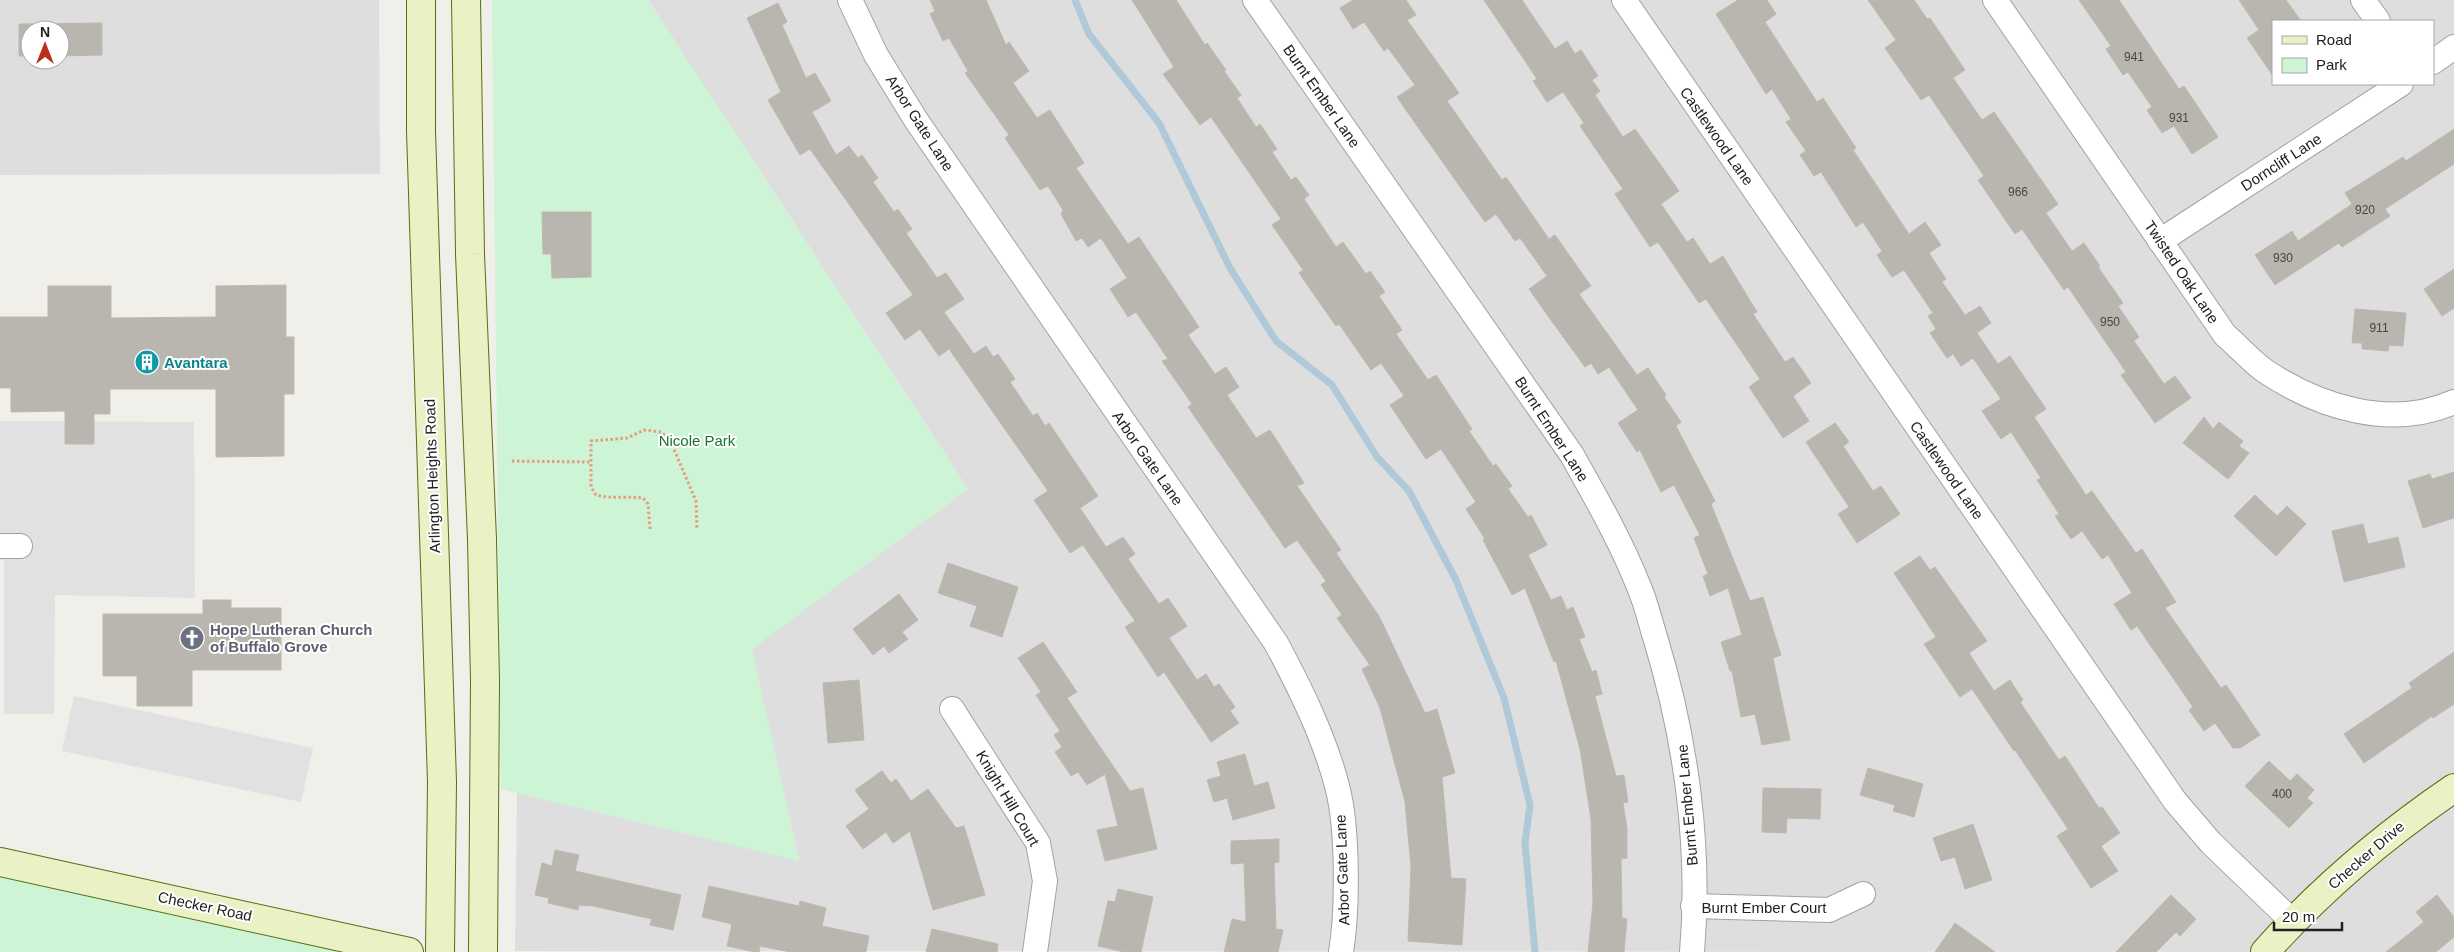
<svg xmlns="http://www.w3.org/2000/svg" width="2454" height="952" font-family="Helvetica,sans-serif">
	<rect width="100%" height="100%" fill="#f0efe9"/>
	<g fill="#dfdede" fill-rule="evenodd">
		<path d="M0,0H379L380,174L0,175ZM30,30H60V60H30Z"/>
		<path d="M648,0H2454V952L515,951L517,793L799,860L751,649L968,489ZM2273,21H2433V84H2273Z"/>
	</g>
	<g fill="#cdf4d5">
		<path d="M492,0H648L968,489L752,649L799,861L501,789Z"/>
		<path d="M0,873L352,952H0Z"/>
	</g>
	<g fill="#e1e1e1">
		<path d="M0,421L194,422L195,598L55,595L54,714H4V560H0Z"/>
		<path d="M74,696L313,748L301,802L62,751Z"/>
	</g>
	<g fill="none" stroke-linecap="round" stroke-linejoin="round">
		<path stroke="#afc9d8" stroke-width="7" d="M1075,0L1089,34L1159,123L1230,268L1276,341L1332,385L1377,457L1409,491L1456,580L1504,698L1530,805L1525,843L1535,952"/>
	</g>
	<g fill="#b9b5af" stroke="#c0b8ad">
		<path d="M930,0H986L1006,45L1009,42L1029,71L1013,83L1037,118L1050,110L1084,163L1076,168L1128,244L1139,237L1199,327L1188,335L1215,374L1226,367L1239,387L1227,395L1256,438L1270,430L1304,483L1297,486L1341,550L1336,553L1379,616L1425,713L1437,709L1455,773L1442,777L1451,878L1466,879L1462,945L1408,941L1411,867L1405,802L1380,708L1362,669L1370,665L1337,618L1342,615L1321,585L1326,581L1297,540L1285,548L1188,407L1192,404L1162,361L1168,359L1136,312L1128,317L1110,289L1127,278L1101,238L1088,247L1082,238L1076,241L1061,214L1063,210L1048,186L1040,190L1005,138L1009,135L965,73L968,71L949,38L943,41L930,14L935,11Z"/>
		<path d="M1132,0H1176L1205,45L1207,43L1226,70L1224,71L1241,95L1237,98L1256,127L1260,124L1277,149L1272,152L1291,180L1296,177L1309,195L1304,199L1336,247L1343,242L1366,274L1370,271L1385,292L1379,296L1402,330L1396,334L1428,380L1436,375L1472,429L1469,431L1493,466L1496,464L1512,486L1508,489L1528,517L1531,515L1547,545L1528,555L1551,600L1561,596L1567,610L1573,607L1585,637L1579,639L1592,672L1596,670L1602,694L1595,696L1616,776L1624,775L1628,802L1623,803L1627,828V858L1621,859L1622,918L1627,919L1624,952H1588L1593,903L1591,819L1580,749L1556,661L1554,662L1525,588L1512,595L1483,540L1485,539L1466,509L1476,502L1441,449L1426,459L1390,405L1404,396L1381,363L1371,370L1339,324L1336,326L1299,273L1303,270L1272,225L1281,219L1211,117L1200,125L1163,74L1174,67Z"/>
		<path d="M1353,0H1406L1416,15L1407,20L1459,93L1447,101L1502,180L1506,177L1549,239L1555,235L1591,286L1579,294L1637,375L1648,368L1666,395L1664,397L1681,422L1676,426L1715,501L1711,504L1750,601L1763,597L1781,655L1773,658L1790,740L1762,745L1755,714L1741,717L1732,671H1730L1721,642L1742,635L1728,588L1710,596L1703,576L1708,574L1694,538L1700,535L1674,485L1661,492L1640,450L1637,452L1618,423L1638,410L1609,367L1598,374L1591,363L1585,367L1548,316L1529,289L1547,276L1520,238L1515,241L1496,214L1485,222L1415,123L1397,97L1415,85L1388,48L1384,51L1364,22L1353,29L1340,8Z"/>
		<path d="M1484,0H1522L1555,49L1567,41L1575,54L1581,50L1598,76L1592,80L1600,91L1595,95L1623,137L1635,129L1679,191L1661,204L1687,242L1693,238L1710,264L1723,256L1757,312L1753,314L1785,362L1793,357L1811,383L1793,396L1809,421L1783,438L1749,387L1760,379L1706,299L1699,303L1658,242L1650,247L1615,194L1623,189L1580,126L1584,123L1563,92L1547,102L1533,81L1537,79Z"/>
		<path d="M1738,0H1767L1776,14L1765,22L1817,102L1823,98L1856,148L1853,150L1909,234L1925,222L1941,245L1929,253L1946,279L1942,282L1965,315L1980,306L1991,323L1977,333L1998,364L2010,356L2046,409L2034,417L2086,495L2092,491L2136,553L2142,549L2176,602L2165,608L2221,688L2226,685L2260,735L2240,748H2233L2215,723L2204,731L2189,710L2193,707L2137,626L2131,630L2114,604L2132,593L2108,555L2102,559L2082,531L2071,539L2055,516L2059,514L2037,480L2041,478L2011,432L2001,439L1982,411L2001,399L1973,358L1961,366L1953,354L1947,358L1930,333L1936,329L1928,316L1933,313L1904,270L1892,277L1877,255L1882,251L1863,222L1856,227L1821,172L1814,176L1800,155L1806,151L1786,122L1791,119L1772,89L1766,94L1716,14Z"/>
		<path d="M1868,0H1914L1927,19L1930,18L1965,70L1953,78L1982,120L1994,112L2058,204L2046,213L2072,251L2084,243L2100,266L2098,267L2123,303L2118,306L2139,337L2134,341L2164,384L2175,376L2191,398L2155,423L2121,375L2126,372L2068,287L2064,290L2022,229L2015,234L1978,180L1984,176L1929,95L1921,100L1885,48L1896,40Z"/>
		<path d="M2079,0H2119L2179,89L2184,86L2218,137L2192,154L2174,126L2162,133L2147,110L2152,107L2128,72L2123,75L2106,49L2111,46Z"/>
		<path d="M2239,0H2286L2301,21H2273V76L2247,38L2259,30Z"/>
		<path d="M778,3L787,22L782,25L806,78L815,73L831,101L812,112L836,155L849,146L858,158L862,155L878,178L873,182L894,212L898,209L912,229L906,233L937,278L946,273L964,299L944,312L974,354L986,346L993,357L998,354L1015,379L1010,382L1033,416L1037,413L1045,426L1049,423L1098,496L1080,508L1106,547L1123,537L1135,554L1128,559L1159,604L1168,598L1187,626L1169,638L1197,680L1206,674L1214,687L1219,684L1235,707L1230,711L1239,723L1211,742L1164,672L1158,677L1125,627L1135,621L1083,545L1070,553L1034,500L1048,491L949,349L939,356L920,329L905,340L886,313L913,295L810,149L800,155L768,100L781,92L747,18Z"/>
		<path d="M102,23V55L60,56V30H30V56H19V24Z"/>
		<path d="M2454,129V164L2385,209L2390,216L2342,247L2339,243L2275,285L2255,255L2292,231L2298,241L2352,204L2345,193L2403,157L2406,161Z"/>
		<path d="M542,212H591V277L552,278L551,254H543Z"/>
		<path d="M2454,269V308L2442,316L2424,289Z"/>
		<path d="M286,285V337H294V394H284V456L216,457V389H110V414H94V444H65V411L11,412V388H0V317H48V286H111V318L216,317V286Z"/>
		<path d="M2355,309L2406,313L2403,346L2389,345L2388,351L2362,349V343H2352Z"/>
		<path d="M2204,417L2213,429L2219,422L2243,441L2239,446L2249,453L2228,479L2183,443Z"/>
		<path d="M1835,423L1849,442L1843,446L1873,491L1881,486L1900,514L1857,543L1838,514L1849,507L1806,442Z"/>
		<path d="M2454,472V518L2423,528L2408,481L2430,474L2432,479Z"/>
		<path d="M2255,495L2277,516L2287,506L2306,524L2276,556L2234,516Z"/>
		<path d="M2363,524L2368,544L2398,537L2405,567L2344,582L2332,531Z"/>
		<path d="M1920,556L1930,570L1935,567L1987,641L1969,653L1994,691L2010,680L2023,700L2020,702L2059,760L2065,756L2099,808L2102,807L2120,833L2101,846L2118,871L2091,888L2057,836L2068,829L2015,750L2014,751L1972,689L1960,697L1924,644L1936,637L1894,573Z"/>
		<path d="M948,563L1018,587L1002,637L970,626L977,606L938,593Z"/>
		<path d="M899,594L918,620L902,632L908,639L889,653L884,646L873,655L853,629Z"/>
		<path d="M203,600H231V608H281V670H192V706H137V676H103V614H203Z"/>
		<path d="M1043,642L1077,692L1067,698L1130,791L1143,788L1157,849L1105,861L1097,830L1118,826L1105,774L1087,785L1078,772L1071,776L1055,752L1062,747L1054,735L1060,731L1036,695L1041,692L1018,658Z"/>
		<path d="M2454,652V704L2433,718L2432,716L2364,763L2344,734L2412,688L2409,683Z"/>
		<path d="M859,680L864,740L828,743L823,683Z"/>
		<path d="M1245,754L1254,786L1268,782L1275,808L1233,820L1227,798L1214,802L1207,780L1221,776L1217,762Z"/>
		<path d="M2269,761L2290,781L2297,774L2314,790L2307,798L2313,803L2289,828L2245,786Z"/>
		<path d="M1868,768L1923,784L1914,817L1893,811L1895,805L1860,795Z"/>
		<path d="M882,771L891,783L896,779L911,801L928,789L956,828L964,826L985,895L933,910L910,831L893,843L886,832L863,849L846,826L869,809L855,790Z"/>
		<path d="M1763,788L1821,789L1820,819L1787,818L1786,833L1762,832Z"/>
		<path d="M1973,824L1992,880L1965,889L1955,857L1941,861L1933,838Z"/>
		<path d="M1279,839V862L1274,863L1276,929L1283,930L1278,952H1224L1232,919L1246,922L1244,863L1231,864V841Z"/>
		<path d="M555,850L579,855L575,871L681,895L673,930L650,925L652,919L593,906L579,905L578,910L548,903L549,898L535,895L542,863L552,866Z"/>
		<path d="M709,886L799,906L800,901L826,908L822,926L869,936L866,952H790L760,946L759,952H755L727,946L732,924L702,917Z"/>
		<path d="M1118,889L1153,897L1141,952H1124L1098,946L1108,901L1115,902Z"/>
		<path d="M2171,895L2196,919L2180,936L2176,932L2156,952H2116Z"/>
		<path d="M2437,895L2454,917V937L2436,952H2386L2424,922L2416,912Z"/>
		<path d="M1955,923L1995,952H1935Z"/>
		<path d="M932,929L998,944L997,952H926Z"/>
	</g>
	<g fill="none" stroke-linecap="round" stroke-linejoin="round">
		<defs>
			<g id="street">
				<path d="M850,0L876,55L916,120L1276,643C1300,688 1324,736 1337,786C1348,826 1348,910 1341,952"/>
				<path d="M1255,0L1572,455C1596,498 1621,541 1639,587C1646,603 1650,621 1655,637C1686,738 1701,847 1692,952"/>
				<path d="M1624,0L2175,801L2211,843L2292,921"/>
				<path d="M1995,0L2225,335C2238,346 2251,361 2265,371C2319,407 2391,430 2454,402"/>
				<path d="M2363,0L2378,21"/>
				<path d="M2433,62L2454,47"/>
				<path d="M2160,241L2401,84"/>
				<path d="M0,546H20"/>
				<path d="M952,709L1038,843L1045,881L1035,952"/>
				<path d="M1693,906L1829,910L1863,894"/>
			</g>
			<g id="secondary">
				<path d="M421,0V131L442,782L440,952"/>
				<path d="M466,0L470,254L482,539L485,681L483,952"/>
				<path d="M0,862L409,952"/>
				<path d="M2265,952C2320,890 2385,835 2454,788"/>
			</g>
		</defs>
		<use href="#street" stroke="#a2a2a2" stroke-width="26"/>
		<use href="#secondary" stroke="#576d13" stroke-width="30"/>
		<g stroke="#e99a81" stroke-width="3" stroke-dasharray="2.5 2.5" stroke-linecap="butt">
			<path d="M512,461L591,462"/>
			<path d="M650,529L648,504L643,498C628,496 612,499 596,495L591,487V441L627,438L644,430L661,432L670,440L696,501L697,528"/>
		</g>
		<use href="#street" stroke="#fff" stroke-width="24"/>
		<use href="#secondary" stroke="#eaf2c5" stroke-width="28"/>
	</g>
	<defs>
		<symbol id="building-disc" viewBox="-11 -11 22 22"><circle r="9.5" fill="#0f9aa8" stroke="#fff"/><path d="M-4-6H4V6H1V3H-1V6H-4ZM-2.5-4.3h1.7v1.8h-1.7ZM.8-4.3h1.7v1.8H.8ZM-2.5-1h1.7V.8h-1.7ZM.8-1h1.7V.8H.8Z" fill="#fff"/></symbol>
		<symbol id="church-disc" viewBox="-11 -11 22 22"><circle r="9.5" fill="#6b7280" stroke="#fff"/><path d="M-1.2-6h2.4v3.5h3.3v2.4h-3.3V6h-2.4V-.1h-3.3v-2.4h3.3Z" fill="#fff"/></symbol>
	</defs>
	<g fill-rule="evenodd">
		<use href="#building-disc" x="133" y="348" width="28" height="28"/>
		<use href="#church-disc" x="178" y="624" width="28" height="28"/>
	</g>
	<g text-anchor="middle" dominant-baseline="central" stroke-width="4" stroke-linejoin="round" paint-order="stroke">
		<g font-size="12" fill="#474644">
			<text x="2134" y="57">941</text>
			<text x="2179" y="118">931</text>
			<text x="2018" y="192">966</text>
			<text x="2365" y="210">920</text>
			<text x="2283" y="258">930</text>
			<text x="2110" y="322">950</text>
			<text x="2379" y="328">911</text>
			<text x="2282" y="794">400</text>
		</g>
		<g font-size="15" fill="#212121" stroke="#fff">
			<text transform="translate(1322 96) rotate(55)">Burnt Ember Lane</text>
			<text transform="translate(920 123) rotate(57)">Arbor Gate Lane</text>
			<text transform="translate(1717 136) rotate(55)">Castlewood Lane</text>
			<text transform="translate(2281 162) rotate(-33)">Dorncliff Lane</text>
			<text transform="translate(2182 272) rotate(56)">Twisted Oak Lane</text>
			<text transform="translate(1552 429) rotate(57)">Burnt Ember Lane</text>
			<text transform="translate(1148 458) rotate(55)">Arbor Gate Lane</text>
			<text transform="translate(1947 470) rotate(55)">Castlewood Lane</text>
			<text transform="translate(432 476) rotate(-92)">Arlington Heights Road</text>
			<text transform="translate(1008 798) rotate(59)">Knight Hill Court</text>
			<text transform="translate(1687 805) rotate(-95)">Burnt Ember Lane</text>
			<text transform="translate(2366 855) rotate(-41)">Checker Drive</text>
			<text transform="translate(1342 870) rotate(-92)">Arbor Gate Lane</text>
			<text transform="translate(205 906) rotate(12)">Checker Road</text>
			<text x="1764" y="907">Burnt Ember Court</text>
		</g>
		<g font-size="15" font-weight="bold" fill="#0d838f" stroke="#fff" text-anchor="start">
			<text x="164" y="362">Avantara</text>
		</g>
		<g font-size="15" fill="#1a742e" stroke="#fff">
			<text x="697" y="440">Nicole Park</text>
		</g>
		<g font-size="15" font-weight="bold" fill="#5b616d" stroke="#fff" text-anchor="start">
			<text x="210" y="629">Hope Lutheran Church<tspan x="210" dy="17">of Buffalo Grove</tspan></text>
		</g>
	</g>
	<rect x="2272" y="20" width="162" height="65" fill="#ffffff" stroke="#a6a6a6"/>
	<rect x="2282" y="36" width="25" height="8" fill="#eaf2c5" stroke="#a6a6a6"/>
	<text x="2316" y="45" font-size="15" fill="#212121">Road</text>
	<rect x="2282" y="58" width="25" height="15" fill="#cdf4d5" stroke="#a6a6a6"/>
	<text x="2316" y="70" font-size="15" fill="#212121">Park</text>
	<g transform="translate(45 45)"><circle r="24" fill="#ffffff" stroke="#a6a6a6"/>
	<path d="M0-4L9 19L0 12L-9 19Z" fill="#b92f1a"/>
	<text y="-8" font-size="14" font-weight="bold" text-anchor="middle" fill="#212121">N</text>
	</g>
	<path d="M2274 922v8h68v-8" fill="none" stroke="#212121" stroke-width="2.5"/>
	<text x="2282" y="922" font-size="15" fill="#212121" stroke="#ffffff" stroke-width="4" paint-order="stroke">20 m</text>
</svg>
